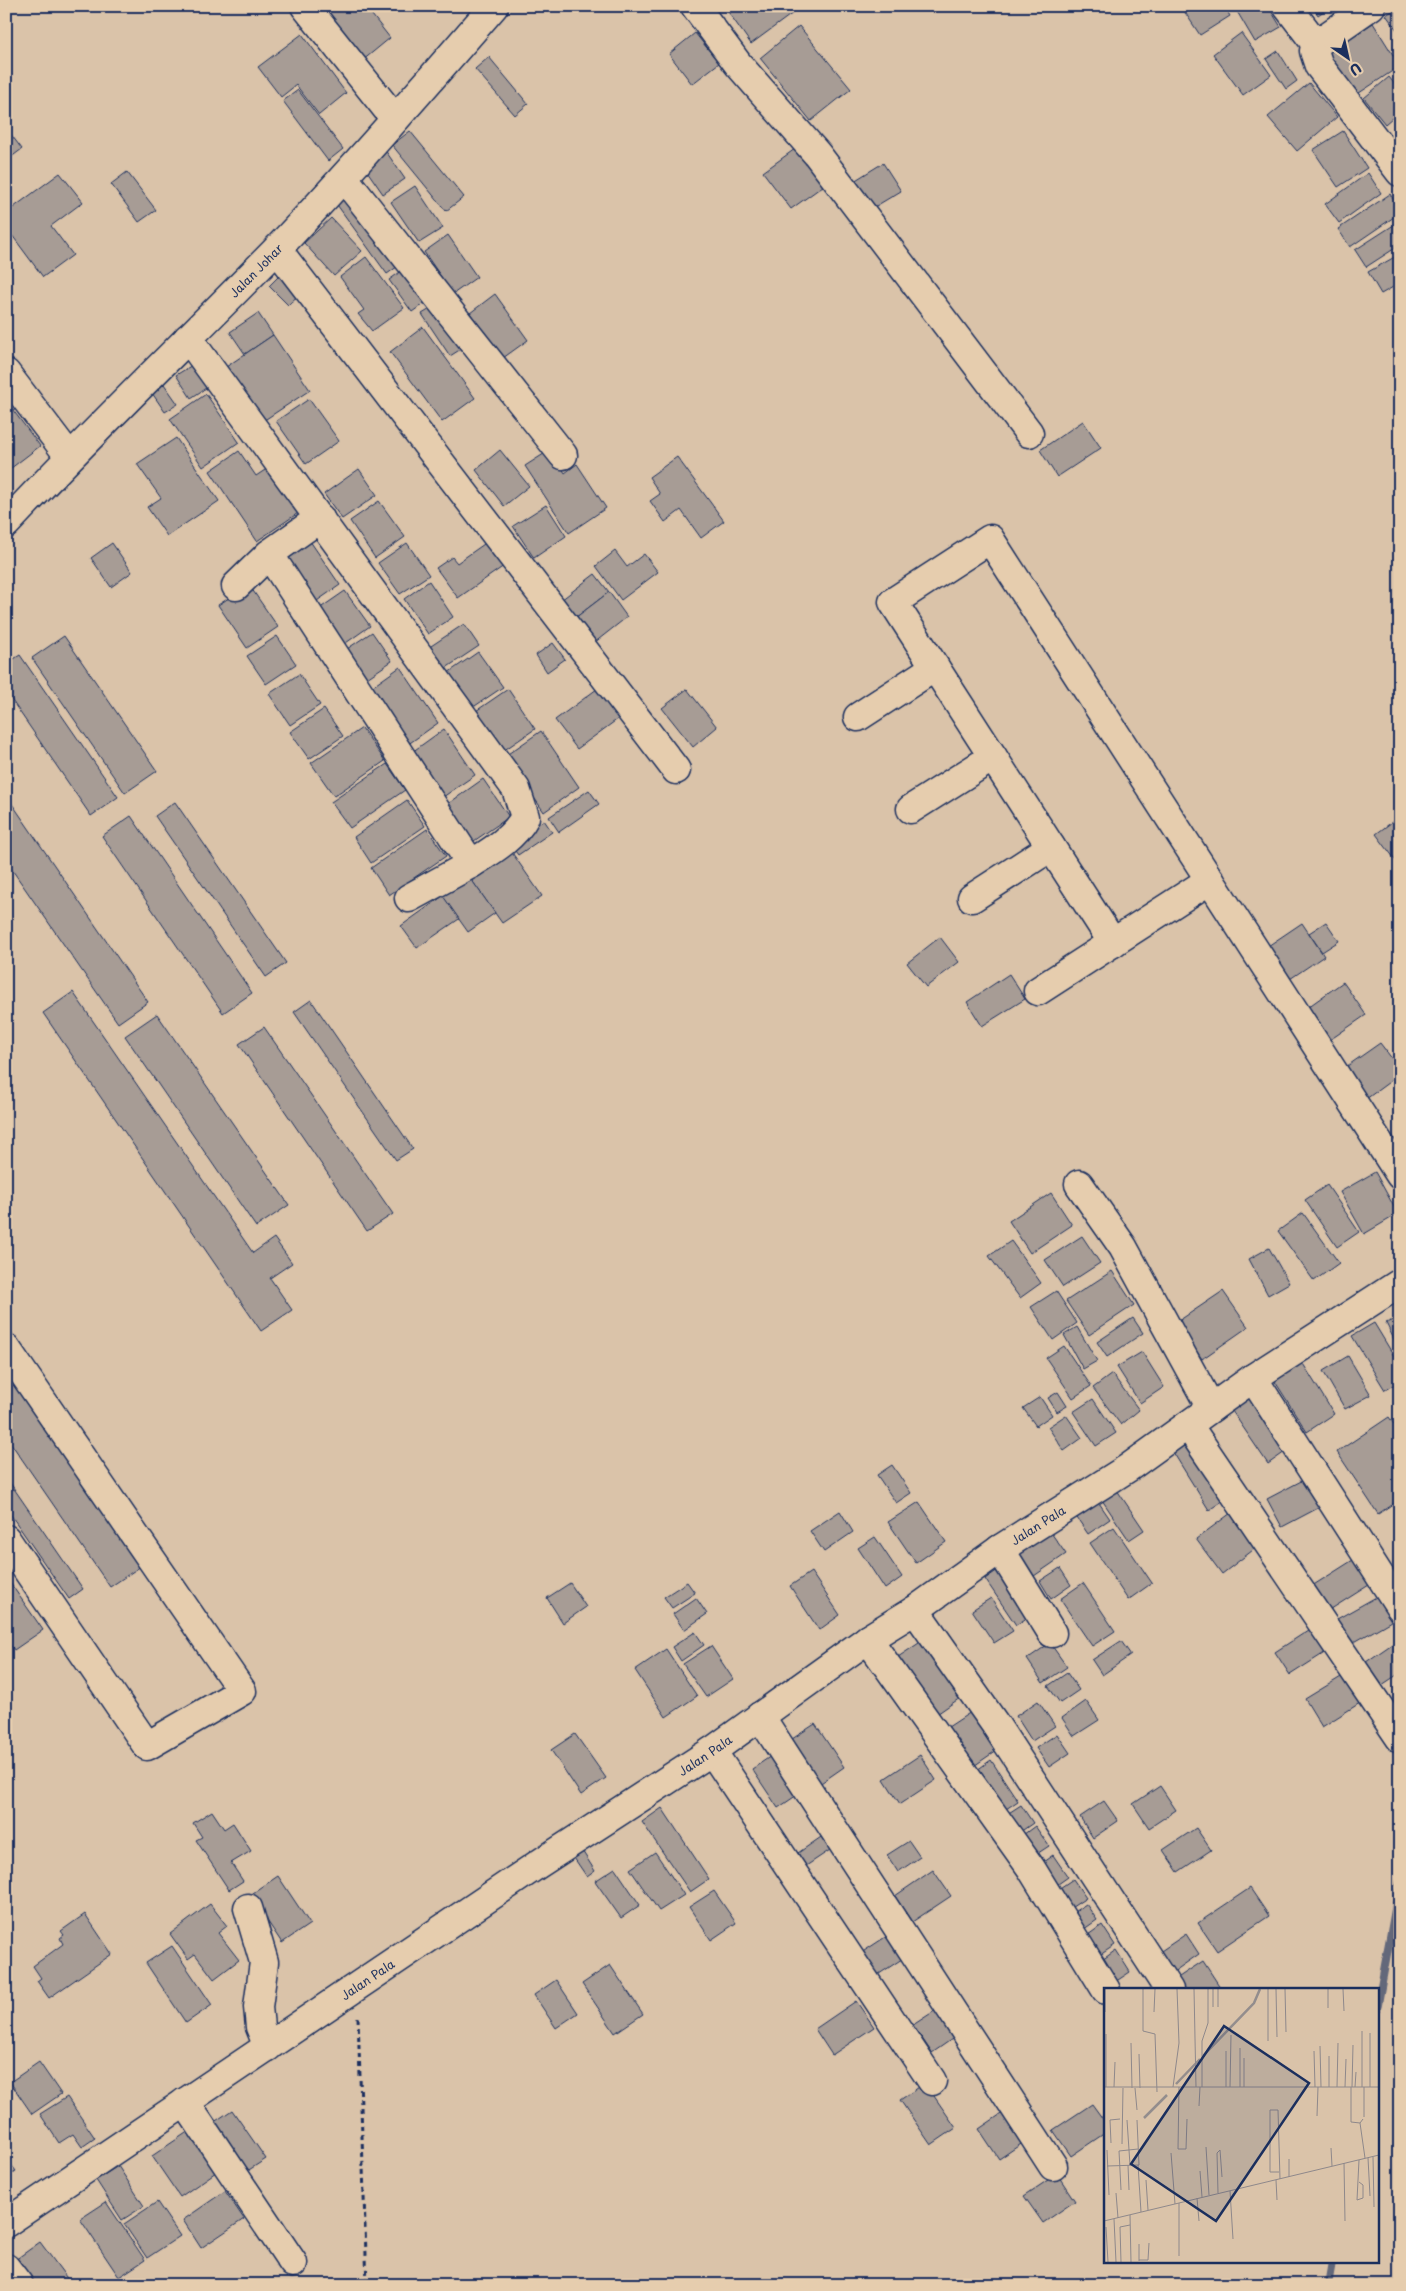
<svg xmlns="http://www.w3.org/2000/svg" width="1406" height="2291" font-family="'Playpen Sans',sans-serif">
	<rect width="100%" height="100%" fill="#dac3a9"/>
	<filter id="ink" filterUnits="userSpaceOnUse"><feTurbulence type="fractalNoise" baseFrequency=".02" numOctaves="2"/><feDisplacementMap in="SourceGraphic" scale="10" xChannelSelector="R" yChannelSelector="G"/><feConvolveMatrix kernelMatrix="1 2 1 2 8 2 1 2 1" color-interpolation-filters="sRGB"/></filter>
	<g filter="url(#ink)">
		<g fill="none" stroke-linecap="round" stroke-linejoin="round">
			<g stroke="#63677a" stroke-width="8">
				<path d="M1377,2009L1400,1882"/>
				<path d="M1328,2285L1332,2262"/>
			</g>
		</g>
		<g fill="#a79c95" stroke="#1b2f5e">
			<path d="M318,6H365L390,38L362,61Z"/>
			<path d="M724,6H788L793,13L751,44Z"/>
			<path d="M1191,6H1224L1230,16L1200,35L1184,11Z"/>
			<path d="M1238,6H1268L1281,27L1255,42L1235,8Z"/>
			<path d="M1312,6H1331L1318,15Z"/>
			<path d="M1400,6V34L1386,15Z"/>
			<path d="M1373,23L1400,66L1347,101L1320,58Z"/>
			<path d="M799,26L851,89L811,121L760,58Z"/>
			<path d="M695,33L719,63L692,84L669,54Z"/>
			<path d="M1241,33L1271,75L1243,95L1213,54Z"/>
			<path d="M302,34L346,93L319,115L296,85L281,97L258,67Z"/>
			<path d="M1278,51L1297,81L1286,89L1266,59Z"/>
			<path d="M489,57L528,104L515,115L475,69Z"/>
			<path d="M1389,77L1400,91V111L1385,124L1364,98Z"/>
			<path d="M1309,83L1337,117L1297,151L1268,117Z"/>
			<path d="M298,90L343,149L328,161L283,101Z"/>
			<path d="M6,128L22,149L6,161Z"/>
			<path d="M410,131L464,197L446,211L392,145Z"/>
			<path d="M1343,131L1367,168L1338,187L1313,150Z"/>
			<path d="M1400,132V153L1390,138Z"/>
			<path d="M806,141L834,178L791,209L763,172Z"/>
			<path d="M385,150L405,179L383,194L363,165Z"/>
			<path d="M883,163L901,191L871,209L854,181Z"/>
			<path d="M127,172L156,210L139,222L111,184Z"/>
			<path d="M60,173L83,202L51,226L73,255L43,277L6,227V213Z"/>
			<path d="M1368,173L1381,193L1339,223L1325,204Z"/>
			<path d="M358,185L411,257L387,274L335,202Z"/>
			<path d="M415,186L443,228L419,243L391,202Z"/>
			<path d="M1390,194L1400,209V213L1350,247L1338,229Z"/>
			<path d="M331,218L362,251L334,276L304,243Z"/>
			<path d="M1400,221V245L1366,267L1355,250Z"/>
			<path d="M448,235L477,277L453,294L424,252Z"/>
			<path d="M1400,254V283L1381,294L1368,272Z"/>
			<path d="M366,257L404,308L372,331L358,314L364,310L340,277Z"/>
			<path d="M414,262L437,294L412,312L389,280Z"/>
			<path d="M288,267L307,287L288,305L269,286Z"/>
			<path d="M495,294L528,340L503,358L470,313Z"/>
			<path d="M442,302L469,344L450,356L422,314Z"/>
			<path d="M258,313L273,335L245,354L230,332Z"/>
			<path d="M423,327L475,398L442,422L390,352Z"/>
			<path d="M273,335L310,390L263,421L226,367Z"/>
			<path d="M194,364L209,386L191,398L176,375Z"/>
			<path d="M164,384L178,404L165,412L152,393Z"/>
			<path d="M206,394L239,442L203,467L170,419Z"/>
			<path d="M309,399L339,441L306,464L276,421Z"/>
			<path d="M6,401L40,446L6,472Z"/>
			<path d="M1083,421L1101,448L1057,477L1040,450Z"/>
			<path d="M176,438L219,501L167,536L147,507L161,498L137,464Z"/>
			<path d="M500,450L529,486L504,506L476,470Z"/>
			<path d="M550,450L565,473L577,464L606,508L569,533L525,466Z"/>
			<path d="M239,451L256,476L271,466L301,511L257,541L210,471Z"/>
			<path d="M677,457L724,521L701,538L681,510L665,522L650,501L660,494L649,477Z"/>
			<path d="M359,469L377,495L342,519L324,494Z"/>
			<path d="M379,501L405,537L375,558L350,521Z"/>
			<path d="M546,505L566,536L534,558L513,526Z"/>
			<path d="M494,537L511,561L458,598L436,568L452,557L457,563Z"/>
			<path d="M310,541L340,585L314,603L284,559Z"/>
			<path d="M112,543L132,572L111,587L91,558Z"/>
			<path d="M407,543L429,575L400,594L378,563Z"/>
			<path d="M615,551L627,567L644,554L658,572L621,600L596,566Z"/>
			<path d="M595,574L609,592L575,618L561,600Z"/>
			<path d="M429,581L453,617L428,634L404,599Z"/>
			<path d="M249,585L278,627L247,648L218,605Z"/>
			<path d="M345,591L370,626L343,645L319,609Z"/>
			<path d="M609,592L627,617L594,643L575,618Z"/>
			<path d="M464,624L479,646L440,672L425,650Z"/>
			<path d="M372,632L392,661L364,680L344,651Z"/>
			<path d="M64,636L157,771L125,793L32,658Z"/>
			<path d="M277,636L296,664L266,684L247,656Z"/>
			<path d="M553,643L565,659L547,672L536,655Z"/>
			<path d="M478,652L503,687L469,710L445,675Z"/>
			<path d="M20,655L118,797L91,816L6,692V664Z"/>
			<path d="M400,667L438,723L407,745L369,689Z"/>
			<path d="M299,674L320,705L290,725L269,694Z"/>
			<path d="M605,683L626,713L577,749L555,720Z"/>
			<path d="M508,689L535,729L500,753L473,713Z"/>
			<path d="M687,689L717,727L693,747L662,708Z"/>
			<path d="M324,709L343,736L309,759L290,732Z"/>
			<path d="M362,728L385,761L334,796L311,763Z"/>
			<path d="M444,729L475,775L443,797L412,752Z"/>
			<path d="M541,731L579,787L544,812L505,756Z"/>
			<path d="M387,764L405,790L350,828L331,802Z"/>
			<path d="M483,779L509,817L471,843L445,806Z"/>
			<path d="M589,790L599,804L559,832L549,817Z"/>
			<path d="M6,795L148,1002L118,1023L6,861Z"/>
			<path d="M407,800L425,826L371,863L354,837Z"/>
			<path d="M175,802L286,963L266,977L155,816Z"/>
			<path d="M131,816L252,993L223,1013L102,836Z"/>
			<path d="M1400,816V866L1376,834Z"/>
			<path d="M544,820L552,832L518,855L510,844Z"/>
			<path d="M427,829L446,856L389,895L371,868Z"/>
			<path d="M506,844L542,896L502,923L466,872Z"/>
			<path d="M466,872L495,913L468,932L439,891Z"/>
			<path d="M443,896L459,919L417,948L401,926Z"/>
			<path d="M1326,922L1339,941L1322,952L1309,933Z"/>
			<path d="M1302,923L1324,956L1284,983L1262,950Z"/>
			<path d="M940,937L959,962L926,987L907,963Z"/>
			<path d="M1009,974L1025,999L982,1026L967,1002Z"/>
			<path d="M1343,982L1366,1015L1324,1044L1301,1012Z"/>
			<path d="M73,992L253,1253L274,1238L292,1263L270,1278L292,1310L261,1331L43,1013Z"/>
			<path d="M311,1000L413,1149L396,1160L294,1012Z"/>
			<path d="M157,1014L289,1205L256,1227L125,1036Z"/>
			<path d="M264,1027L393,1214L367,1231L239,1044Z"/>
			<path d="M1380,1043L1400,1069V1074L1362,1102L1340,1071Z"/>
			<path d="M1375,1172L1398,1214L1364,1234L1340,1192Z"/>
			<path d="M1327,1185L1359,1232L1337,1247L1305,1200Z"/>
			<path d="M1051,1193L1072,1225L1030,1253L1009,1221Z"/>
			<path d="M1303,1213L1339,1263L1314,1281L1278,1231Z"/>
			<path d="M1082,1236L1100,1263L1063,1287L1045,1260Z"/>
			<path d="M1011,1241L1041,1283L1020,1298L989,1256Z"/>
			<path d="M1269,1248L1289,1283L1268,1295L1249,1259Z"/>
			<path d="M1112,1271L1134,1305L1089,1335L1066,1301Z"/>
			<path d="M1056,1291L1077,1323L1053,1340L1031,1307Z"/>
			<path d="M1223,1291L1248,1327L1202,1359L1177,1322Z"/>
			<path d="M1400,1317V1352L1386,1323Z"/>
			<path d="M1133,1318L1143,1333L1107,1357L1097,1342Z"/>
			<path d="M1374,1323L1400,1366V1381L1385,1390L1352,1336Z"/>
			<path d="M1077,1327L1097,1361L1083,1369L1064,1335Z"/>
			<path d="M1064,1346L1091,1386L1073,1398L1046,1358Z"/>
			<path d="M1142,1352L1164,1387L1140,1403L1117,1367Z"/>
			<path d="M1297,1354L1334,1414L1307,1432L1269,1372Z"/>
			<path d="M1348,1356L1371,1395L1345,1409L1323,1371Z"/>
			<path d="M6,1363L144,1564L110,1587L6,1436Z"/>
			<path d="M1112,1374L1139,1410L1121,1425L1093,1388Z"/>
			<path d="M1058,1392L1067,1406L1057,1412L1048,1398Z"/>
			<path d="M1255,1392L1292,1447L1268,1464L1230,1408Z"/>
			<path d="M1040,1397L1052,1415L1036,1426L1023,1408Z"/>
			<path d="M1093,1399L1116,1433L1096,1446L1073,1412Z"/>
			<path d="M1066,1415L1082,1438L1064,1451L1048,1427Z"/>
			<path d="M1389,1417L1400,1433V1499L1378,1514L1337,1452Z"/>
			<path d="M1192,1441L1227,1498L1209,1510L1173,1452Z"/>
			<path d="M892,1465L911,1493L896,1503L877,1475Z"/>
			<path d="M6,1477L83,1589L69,1599L6,1508Z"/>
			<path d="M1307,1478L1322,1506L1282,1527L1267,1499Z"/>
			<path d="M1117,1490L1144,1530L1129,1540L1102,1500Z"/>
			<path d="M1095,1497L1110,1519L1088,1534L1073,1512Z"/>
			<path d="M919,1502L946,1542L916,1563L888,1522Z"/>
			<path d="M840,1511L853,1532L824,1552L810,1531Z"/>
			<path d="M1231,1513L1257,1547L1222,1574L1196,1539Z"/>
			<path d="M1114,1527L1152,1583L1128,1600L1090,1543Z"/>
			<path d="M1049,1530L1066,1554L1034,1576L1018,1552Z"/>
			<path d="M875,1537L902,1577L885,1589L858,1548Z"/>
			<path d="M1353,1560L1369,1585L1328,1611L1312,1586Z"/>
			<path d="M1005,1565L1036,1612L1016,1625L985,1579Z"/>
			<path d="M1060,1568L1071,1585L1051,1599L1040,1581Z"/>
			<path d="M811,1572L840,1615L819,1630L790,1586Z"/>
			<path d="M6,1577L43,1630L14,1650L6,1639Z"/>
			<path d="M687,1582L695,1593L672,1608L664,1597Z"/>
			<path d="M570,1583L586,1607L563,1623L547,1598Z"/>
			<path d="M1083,1583L1115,1631L1092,1646L1060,1599Z"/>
			<path d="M1378,1596L1391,1621L1351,1644L1337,1619Z"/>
			<path d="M696,1598L707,1614L684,1630L673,1614Z"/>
			<path d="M991,1598L1013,1631L994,1643L972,1610Z"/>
			<path d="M1312,1628L1326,1652L1290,1675L1275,1652Z"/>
			<path d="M695,1632L704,1645L681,1661L672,1647Z"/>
			<path d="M1398,1640L1400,1673L1382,1685L1366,1662Z"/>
			<path d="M922,1641L960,1698L934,1716L895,1659Z"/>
			<path d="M1121,1641L1131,1655L1102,1675L1092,1660Z"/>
			<path d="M1050,1643L1067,1667L1043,1683L1027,1659Z"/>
			<path d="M711,1646L733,1679L706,1697L683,1664Z"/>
			<path d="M666,1649L697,1696L666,1717L635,1670Z"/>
			<path d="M1067,1673L1079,1690L1060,1703L1048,1686Z"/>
			<path d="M1346,1674L1363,1701L1322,1727L1305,1699Z"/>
			<path d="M1038,1701L1055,1726L1032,1741L1016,1716Z"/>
			<path d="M1086,1701L1099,1720L1074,1736L1062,1718Z"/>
			<path d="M971,1712L997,1750L968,1770L942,1731Z"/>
			<path d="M815,1724L844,1767L818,1785L789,1741Z"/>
			<path d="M575,1734L606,1778L581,1795L551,1750Z"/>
			<path d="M1057,1734L1070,1753L1049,1767L1036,1748Z"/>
			<path d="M774,1754L800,1793L778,1808L752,1769Z"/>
			<path d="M920,1755L936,1780L900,1804L884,1779Z"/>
			<path d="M991,1760L1018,1801L997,1815L970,1775Z"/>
			<path d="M1160,1786L1176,1810L1149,1828L1133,1804Z"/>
			<path d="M1104,1801L1118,1821L1093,1838L1080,1817Z"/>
			<path d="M1021,1805L1033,1823L1013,1837L1001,1818Z"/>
			<path d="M662,1808L709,1879L690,1892L642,1822Z"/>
			<path d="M212,1811L224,1829L233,1823L251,1851L231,1863L243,1881L229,1890L196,1840L202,1837L193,1823Z"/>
			<path d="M1035,1826L1049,1846L1029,1859L1016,1840Z"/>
			<path d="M1196,1828L1211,1850L1178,1872L1163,1850Z"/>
			<path d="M824,1835L833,1848L806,1866L798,1853Z"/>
			<path d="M909,1841L920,1857L898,1872L887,1855Z"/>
			<path d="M579,1846L595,1871L587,1877L570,1852Z"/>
			<path d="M655,1852L684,1895L659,1911L630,1869Z"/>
			<path d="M1053,1855L1068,1877L1051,1889L1036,1867Z"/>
			<path d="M615,1868L640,1905L621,1918L595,1881Z"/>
			<path d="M933,1870L951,1896L912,1922L895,1896Z"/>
			<path d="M278,1876L310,1924L282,1943L250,1895Z"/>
			<path d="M1073,1879L1086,1898L1063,1913L1051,1894Z"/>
			<path d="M1250,1888L1269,1916L1217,1951L1198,1923Z"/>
			<path d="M714,1891L736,1923L711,1940L689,1907Z"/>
			<path d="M210,1904L227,1926L218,1933L239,1960L214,1979L195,1954L188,1959L170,1934Z"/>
			<path d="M1086,1904L1097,1920L1077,1934L1066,1917Z"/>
			<path d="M85,1914L112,1954L49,1998L37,1981L41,1978L33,1966L63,1944L60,1938L64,1935L61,1931Z"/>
			<path d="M1102,1925L1115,1945L1094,1959L1081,1940Z"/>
			<path d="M893,1932L908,1955L876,1976L861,1953Z"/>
			<path d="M1186,1934L1199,1954L1169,1975L1155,1955Z"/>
			<path d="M172,1946L212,2005L186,2023L146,1963Z"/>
			<path d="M1116,1950L1130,1972L1109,1986L1095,1965Z"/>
			<path d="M1203,1961L1222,1990H1174L1170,1983Z"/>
			<path d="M610,1965L643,2014L615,2033L582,1984Z"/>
			<path d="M556,1980L578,2013L556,2028L534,1995Z"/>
			<path d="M856,2001L874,2027L832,2055L815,2029Z"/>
			<path d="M936,2010L955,2037L932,2053L913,2025Z"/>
			<path d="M39,2062L61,2094L32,2114L10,2082Z"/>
			<path d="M925,2083L956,2128L931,2145L900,2100Z"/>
			<path d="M67,2097L95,2138L82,2147L73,2134L59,2143L40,2114Z"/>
			<path d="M1092,2104L1105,2122V2133L1071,2156L1053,2130Z"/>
			<path d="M232,2110L266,2159L241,2175L207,2127Z"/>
			<path d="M1007,2110L1027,2140L999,2159L979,2129Z"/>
			<path d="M189,2131L216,2172L180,2197L152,2156Z"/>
			<path d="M6,2158L16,2171L6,2177Z"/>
			<path d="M118,2166L144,2206L122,2220L96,2180Z"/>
			<path d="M1057,2174L1075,2201L1043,2223L1024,2196Z"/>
			<path d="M225,2191L244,2219L201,2248L183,2220Z"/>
			<path d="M106,2202L145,2260L119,2277L80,2219Z"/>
			<path d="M157,2202L180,2236L147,2258L124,2224Z"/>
			<path d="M40,2242L72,2285H33L15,2260Z"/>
		</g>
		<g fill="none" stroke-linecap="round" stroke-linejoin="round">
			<defs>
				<g id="minor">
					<path d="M305,6L395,119"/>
					<path d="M695,6L738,64L817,154L1029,433"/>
					<path d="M1287,6L1316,44"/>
					<path d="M1371,6L1316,44L1314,51L1319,66L1400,172"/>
					<path d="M344,178L563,455"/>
					<path d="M277,249L676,770"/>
					<path d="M188,338L516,789L525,817C514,838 490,852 471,864L269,554"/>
					<path d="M6,373L69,456"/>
					<path id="s1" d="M6,524C94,430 187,341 277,249C352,170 423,88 494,6"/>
					<path d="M236,586L269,554L320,518"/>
					<path d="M858,717L935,667"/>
					<path d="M911,809L993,757"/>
					<path d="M409,898L471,864"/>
					<path d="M972,898L1051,847"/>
					<path d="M1113,943L893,602L990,539L1400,1175"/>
					<path d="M1038,991L1210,880"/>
					<path d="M1079,1184L1123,1247L1211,1408"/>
					<path d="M6,1348L242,1691L147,1746L6,1539"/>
					<path d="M1253,1378L1400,1607"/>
					<path d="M1188,1425L1400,1738"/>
					<path d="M1000,1549L1052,1633"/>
					<path d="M915,1610L995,1724L1169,1990"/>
					<path d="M868,1639L1031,1868L1106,1990"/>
					<path d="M760,1716L1053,2166"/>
					<path d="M712,1751L932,2081"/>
					<path d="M248,1908L264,1962L258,2007L260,2027L268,2047"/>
					<path d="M185,2102L293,2263"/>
					<path id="s2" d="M6,2223L537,1865L712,1751L868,1639L915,1610L1000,1549L1128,1468L1253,1378L1400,1283"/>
					<path d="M6,2268L19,2285"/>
				</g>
			</defs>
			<use href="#minor" stroke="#1b2f5e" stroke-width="31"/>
			<path stroke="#1b2f5e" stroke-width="3" stroke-dasharray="5 4" stroke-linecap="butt" d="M358,2017L367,2285"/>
			<use href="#minor" stroke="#e6cdae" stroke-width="28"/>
		</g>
	</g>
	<g text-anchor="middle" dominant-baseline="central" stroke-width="4" stroke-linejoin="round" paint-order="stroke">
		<g font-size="12" fill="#1b2f5e" stroke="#e6cdae">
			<text stroke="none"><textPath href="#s1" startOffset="356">Jalan Johar</textPath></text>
			<text stroke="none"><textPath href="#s2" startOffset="1246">Jalan Pala</textPath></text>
			<text stroke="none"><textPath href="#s2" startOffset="841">Jalan Pala</textPath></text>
			<text stroke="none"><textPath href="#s2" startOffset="436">Jalan Pala</textPath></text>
		</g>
	</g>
	<g transform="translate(1104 1988)">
		<rect width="275" height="275" fill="#dac3a9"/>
		<path fill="none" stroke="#938d8d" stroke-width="2.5" d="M99,68L150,15L156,1M72,96L96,71M40,130L63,107"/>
		<path fill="none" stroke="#8e888b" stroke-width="1" d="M1,1V24M39,1V43L51,46L53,104M90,1L92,99M109,1V19M172,1L173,49M181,1L182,44M224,1V20M239,1L240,23M114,19V1M50,24L51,1M266,45V99M164,53V1M27,55L28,100M216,58L217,99M210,63L211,99M35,66L36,100M225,68V99M0,99H275M2,99V46M10,99L11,74M69,99L75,55L73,1M75,99L74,161H82L83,131M98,99V53L104,35V1M122,99V63M126,99L127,47M136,99V60M140,99V70M233,99L234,55M241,99L242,71M247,99V134L256,135L259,131M248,99L249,57M251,99L252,84M258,99V43M31,100L33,122M95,118L96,99M213,128L214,99M260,129V99M23,132L26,177M256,135L261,170M7,155L6,132L16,131M18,156L19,100M102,159L105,207M227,160L228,178M3,162L5,207M67,165L71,216M269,169L270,219M264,170L266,208M185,171V189M240,175L241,233M24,177L25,202M34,177L37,224M3,178L35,177L33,132M96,183L98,209M175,184H166V122H174L176,191M42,192L44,222M172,192L173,212M255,194L259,197V210L253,212L255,172M17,202L15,163L34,161M126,203L129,251M12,205L14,230M114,205L113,165L116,162L118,189M93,210L95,233M26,227L27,274M10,231L12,274M0,233L275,167M2,239L4,274M75,268V215M35,272H44L45,255M35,273V256M17,274L16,239L26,237"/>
		<path fill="#1b2f5e" fill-opacity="0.15" stroke="#1b2f5e" stroke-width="2.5" d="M120,38L205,95L112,233L27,176Z"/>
		<rect width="275" height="275" fill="none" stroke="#1b2f5e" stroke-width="2.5"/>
	</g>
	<rect width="1406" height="2291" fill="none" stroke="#e6cdae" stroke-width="25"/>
	<rect x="12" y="12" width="1381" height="2266" fill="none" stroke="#1b2f5e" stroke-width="2" filter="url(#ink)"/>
	<g transform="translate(1348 58) rotate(146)" stroke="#e6cdae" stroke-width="4" paint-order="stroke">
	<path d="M0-4L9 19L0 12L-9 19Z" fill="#1b2f5e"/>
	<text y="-8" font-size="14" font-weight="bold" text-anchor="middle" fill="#1b2f5e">U</text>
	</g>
</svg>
